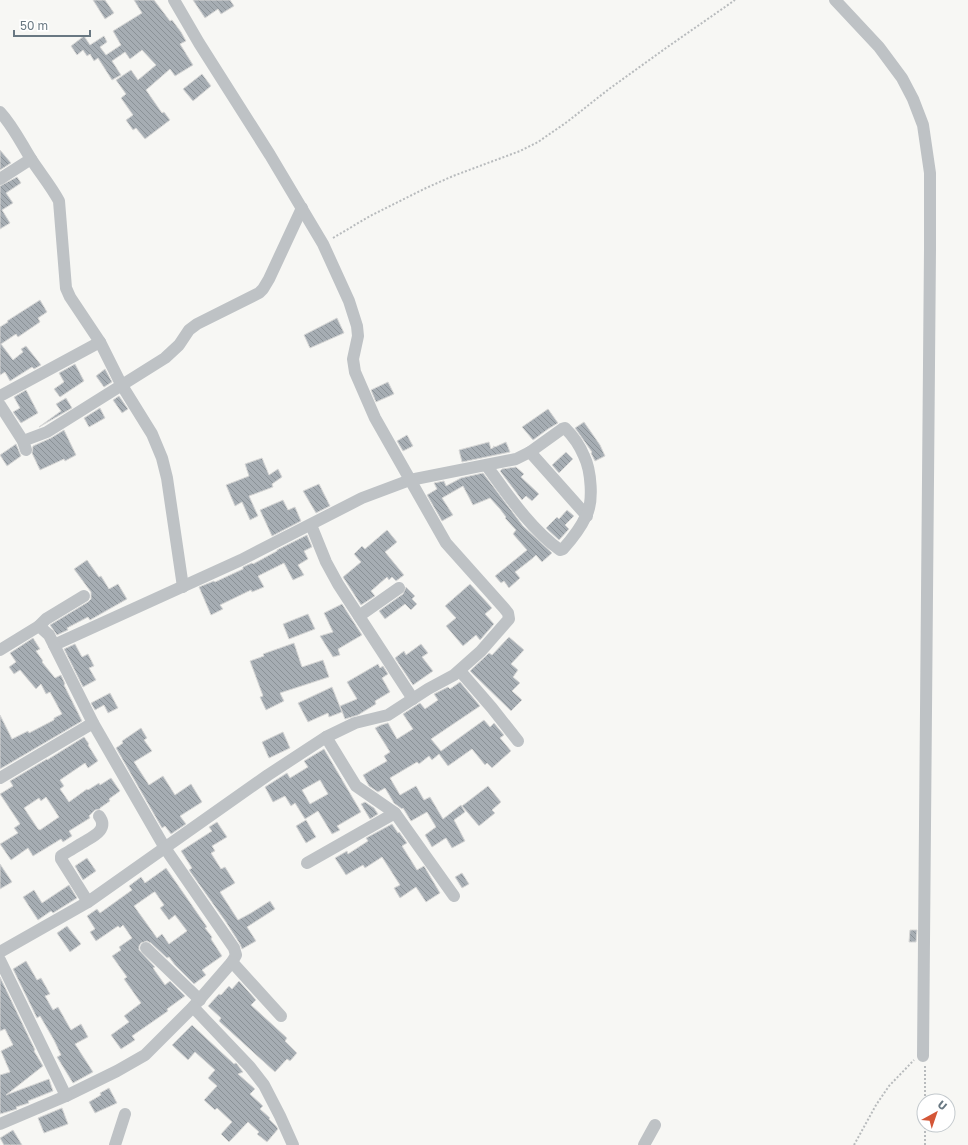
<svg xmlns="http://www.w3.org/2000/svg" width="968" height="1145" font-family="'Golos Text',sans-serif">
	<defs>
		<pattern id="building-back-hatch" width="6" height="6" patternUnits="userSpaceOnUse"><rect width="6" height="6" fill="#a6adb3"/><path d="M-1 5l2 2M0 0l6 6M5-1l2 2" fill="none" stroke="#8b9297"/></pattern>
	</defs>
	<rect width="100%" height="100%" fill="#f7f7f4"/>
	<g fill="url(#building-back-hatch)" stroke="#d8d8d7" fill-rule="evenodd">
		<path d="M93,0H105L114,13L105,19Z"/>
		<path d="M134,0H154L170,21L172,20L181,32L186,41L180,44L193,65L175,76L170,69L146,90L162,113L164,112L170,120L145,139L136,128L133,130L126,120L133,115L121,98L126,94L116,80L131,70L138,80L156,65L142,50L130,59L125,52L112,61L121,75L112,80L98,58L94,61L90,54L87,56L83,50L77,55L71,46L84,36L90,45L104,36L107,42L100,47L106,55L121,45L113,31L142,13Z"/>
		<path d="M193,0H230L234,6L221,14L218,9L205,18Z"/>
		<path d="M202,74L211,86L193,101L183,89Z"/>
		<path d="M0,150L11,163L0,170Z"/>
		<path d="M17,177L21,183L6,193L13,203L2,210L10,223L0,229V186Z"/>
		<path d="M40,300L47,312L38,318L40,322L18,337L16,334L1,344L13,360L23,352L21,349L26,346L41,365L34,369L32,367L10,381L5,372L0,375V327L8,322L7,321Z"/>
		<path d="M337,318L344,333L310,348L304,335Z"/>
		<path d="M75,364L84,381L60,397L54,389L64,382L59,373Z"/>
		<path d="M105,369L112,382L104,387L96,376Z"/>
		<path d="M388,382L394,394L376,402L371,390Z"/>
		<path d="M26,390L38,413L21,423L13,412L20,408L14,397Z"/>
		<path d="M119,396L128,409L122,413L113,400Z"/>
		<path d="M66,398L72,408L39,427L61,411L56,404Z"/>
		<path d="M100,408L105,418L89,427L84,418Z"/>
		<path d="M548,409L558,423L548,429L533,440L522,427Z"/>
		<path d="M584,422L600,445L605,456L595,461L591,453L592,452L575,428Z"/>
		<path d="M64,430L76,455L65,461L64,459L40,470L32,453L33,446L51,438Z"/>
		<path d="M407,435L413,446L403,451L397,441Z"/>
		<path d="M489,442L491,449L494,447L493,446L495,447L506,442L510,452L462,462L459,450Z"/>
		<path d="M16,444L21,456L7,466L0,455Z"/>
		<path d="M566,452L573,459L559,473L552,465Z"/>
		<path d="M262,458L269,475L278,469L282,477L272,484L273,487L249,496L258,516L250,520L242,502L235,506L226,485L249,476L245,464Z"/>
		<path d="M516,467L524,474L521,477L539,494L532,501L526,496L522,500L500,471L502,469Z"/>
		<path d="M483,473L523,526L552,553L542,562L536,555L533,558L515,572L520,578L509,588L504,581L501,583L495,576L527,550L513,534L516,530L505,518L506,517L500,509L490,498L473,505L463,486L442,498L453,515L442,521L427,495L437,489L434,483L444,481L446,486L461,478Z"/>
		<path d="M319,484L330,506L316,513L303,491Z"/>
		<path d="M283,500L288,510L295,507L301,521L272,536L260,510Z"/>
		<path d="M567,510L574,516L565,525L569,529L559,540L546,528L557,517L559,519Z"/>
		<path d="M387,530L397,542L385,552L404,575L396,581L392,577L389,580L387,577L371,591L375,596L361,605L343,577L361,562L354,554L362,546L365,549Z"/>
		<path d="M307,535L312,547L304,551L308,559L298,565L304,575L293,580L284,563L258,576L264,587L252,592L251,590L220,605L223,609L211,615L199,587L214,581L215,582L243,569V567L252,563L253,564L277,551V550Z"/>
		<path d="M87,560L99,577L101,576L109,589L118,584L127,599L90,620L88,617L67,628L68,630L57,635L50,625L88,602L91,599V592L74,569Z"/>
		<path d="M470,584L492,608L485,614L494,624L480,640L476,635L463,646L446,626L456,618L445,606Z"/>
		<path d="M406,587L415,596L412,599L417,604L411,610L405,604L385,619L379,611L403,594Z"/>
		<path d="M342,604L362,635L338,649L340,655L333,657L320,636L333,632L324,613Z"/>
		<path d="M308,614L315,629L289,639L283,624Z"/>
		<path d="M509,637L524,650L511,664L518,670L513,677L520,683L512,691L522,700L511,711L470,671L489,653L492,655Z"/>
		<path d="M33,638L40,649L36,651L43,661L42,662L55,678L61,675L65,684L64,685L82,721L0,769V715L12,739L28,731L29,733L54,720V718L62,714L50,692L46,694L41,684L36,689L20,670L14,674L9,667L16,662L10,653Z"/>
		<path d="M294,643L302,667L323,660L329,677L280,693L284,701L266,710L260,697L263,696L250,661L264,656L263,654Z"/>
		<path d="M75,644L82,657L88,654L94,666L89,668L96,680L83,687L64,649Z"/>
		<path d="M421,644L428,653L422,657L433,671L413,685L395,658L404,651L406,655Z"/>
		<path d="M378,664L380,668L383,666L388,674L382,678L390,692L375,701L376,704L358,715L345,719L340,706L357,699L347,682Z"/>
		<path d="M460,682L480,706L431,739L441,751L484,720L490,727L494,723L504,735L500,738L511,751L492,768L487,763L485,765L472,749L448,766L439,754L432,760L429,756L419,764L417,762L390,778L400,795L416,786L424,800L430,797L443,819L461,805L465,812L454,820L465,841L452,848L446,838L432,847L425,835L436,827L427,812L411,821L403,808L402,809L394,803L385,788L378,792L369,786L363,775L387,761L384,756L390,752L375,728L381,725L388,723L397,739L413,729L403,714L420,703L425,709L438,700L434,694L448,687L450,689Z"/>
		<path d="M332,687L342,712L329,717L328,713L308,722L298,703Z"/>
		<path d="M110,693L118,708L108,713L104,705L95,710L91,703Z"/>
		<path d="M141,728L147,738L144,740L152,751L134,762L149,785L163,776L175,795L191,784L202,802L180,816L186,824L171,834L165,826L162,828L116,748L123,743L122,741Z"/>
		<path d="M283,732L290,748L269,758L262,742Z"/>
		<path d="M84,737L89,744L88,745L98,761L88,768L85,763L60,780L64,786L60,789L69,802L87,789L88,790L99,783L100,785L111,778L120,791L109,799L110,801L100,808V809L95,810L89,816L90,818L69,831L72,836L63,842L61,839L33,856L28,848L11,860L0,844L18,833L14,828L20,824L0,794L13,786L10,781L47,759V760ZM46,797L59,817L40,830L38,829L24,808L39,798L41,801Z"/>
		<path d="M324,749L361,812L337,826L340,830L332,834L318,811L305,819L295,803L291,806L285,796L273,802L265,787L287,773L290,778L308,767L304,761ZM320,780L328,794L310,804L302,790Z"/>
		<path d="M488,786L501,802L492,810L495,813L479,826L462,806Z"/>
		<path d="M365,802L374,808L378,814L370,819L361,804Z"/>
		<path d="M306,820L316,837L306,843L296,826Z"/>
		<path d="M217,822L227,837L212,846L215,851L211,853L221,869L225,867L235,883L220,892L238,920L251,913L270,901L275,909L247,927L256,941L242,949L240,944L226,922L189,870L192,868L181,851L212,831L209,827Z"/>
		<path d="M392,824L398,833L399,832L407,843L402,846L417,870L424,866L440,893L426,902L416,887L400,898L394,888L400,885L382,857L365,868L363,865L346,875L335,858L347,851L348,854L368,841L366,838Z"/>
		<path d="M87,858L96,871L83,880L75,866Z"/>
		<path d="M0,864L12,882L0,889Z"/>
		<path d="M166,868L207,927L205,928L212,937L211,939L222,956L202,970L206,975L194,984L175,965L169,957L167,958L151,943L147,941L141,943L139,946V950L155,967L153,968L165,985L170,981L185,996L167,1009L168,1011L132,1036L135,1040L121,1049L111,1035L129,1022L124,1016L141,1003L124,979L127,977L112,956L121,950L119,947L132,938L123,925L120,928L118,926L96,941L90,932L95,929L87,916L97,909L100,913L132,890L129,886L141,877L145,883ZM154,892H155L164,905L160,908L169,920L175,915L187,931L169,944L162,934L157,938L134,906Z"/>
		<path d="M462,873L469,884L462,888L455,877Z"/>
		<path d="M69,885L77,898L53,913L51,911L38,920L23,897L34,890L42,903Z"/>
		<path d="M67,926L81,944L70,952L57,933Z"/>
		<path d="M910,930H917L916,942H909Z"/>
		<path d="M26,961L37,980L41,978L50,994L45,996L53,1010L58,1007L71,1030L81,1024L88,1037L75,1044L93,1072L73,1083L57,1057L61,1055L54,1040L40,1016L37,1018L13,969Z"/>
		<path d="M0,977L35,1050L34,1051L43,1066L6,1095L49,1079L53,1091L28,1101L29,1103L16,1107L17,1109L0,1114V1075L10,1072L1,1051L13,1045L5,1029L0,1031Z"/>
		<path d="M239,981L256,1000L251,1005L287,1038L285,1041L297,1053L290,1061L287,1059L275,1072L219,1021L221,1018L208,1006L219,994L221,995L229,986L232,989Z"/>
		<path d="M192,1025L234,1064L236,1063L243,1072L238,1074L255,1089L250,1094L263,1106L260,1109L270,1118L269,1119L276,1126L278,1129L267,1142L257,1134L259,1132L248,1122L229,1142L221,1134L232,1122L217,1108L215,1110L204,1100L217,1086L208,1078L215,1070L195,1052L188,1060L172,1045Z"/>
		<path d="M109,1088L117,1103L95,1113L89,1102L101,1095L100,1093Z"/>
		<path d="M62,1108L68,1124L44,1133L38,1118Z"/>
		<path d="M13,1130L22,1145H4L0,1138Z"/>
	</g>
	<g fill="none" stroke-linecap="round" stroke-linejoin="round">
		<g stroke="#b8bbbd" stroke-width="2" stroke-dasharray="2 2" stroke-linecap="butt">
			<path d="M333,238L370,216L426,188L453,176L520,151L538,142L567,122L609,89L666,48L735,0"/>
			<path d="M925,1066V1101"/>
			<path d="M854,1145L876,1105L889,1086L914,1060"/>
			<path d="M925,1145V1125"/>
		</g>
		<g stroke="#bec2c5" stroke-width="12">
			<path d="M835,0L879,47L902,78L913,99L923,125L930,173V249L923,1056"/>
			<path d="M0,112C13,126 21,143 31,159C40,173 51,186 59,201L66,288L70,297L100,342L121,384L152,434L162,458L167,478L183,587"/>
			<path d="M0,179L31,159"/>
			<path d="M0,396L100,342"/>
			<path d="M0,405L23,441L26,450"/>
			<path d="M23,441L47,432L165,358L179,345L189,330L197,324L259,293L263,289L269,279L302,208"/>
			<path d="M530,452L587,516"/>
			<path d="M311,525L326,562L338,584L413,699"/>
			<path d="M359,616L399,588"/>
			<path d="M39,626L46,619L84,596"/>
			<path d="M54,645L241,560L362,498L410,480L516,459L530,452L562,429L565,428C573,436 580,446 584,456C591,470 594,502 586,516C581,527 572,539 563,549L560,550C530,528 508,495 486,465"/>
			<path d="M0,650L39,626L49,635L93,723L165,848L234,948L236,955L232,962L193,1007L145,1055L117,1071L66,1096L0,1124"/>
			<path d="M460,671L492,708L518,741"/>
			<path d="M326,737L356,786L395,813L454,896"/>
			<path d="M0,778L93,723"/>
			<path d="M307,863L395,813"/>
			<path d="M88,902L61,859V856L64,854C71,850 77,846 84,842C94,836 109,829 99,816"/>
			<path d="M146,948L200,1000"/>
			<path d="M0,952L88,902L268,775L326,737L355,723L388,715L428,689L454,675L481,651L509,619L508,613L504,608L446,543L375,418L355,372L353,359L358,336L357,326L349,301L323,244L270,155L199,43L174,0"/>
			<path d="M0,960L66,1096"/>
			<path d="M232,962L281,1016"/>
			<path d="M193,1007L250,1067L264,1085L280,1116L293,1145"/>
			<path d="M115,1145L125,1114"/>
			<path d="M644,1145L655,1125"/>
		</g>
	</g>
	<g transform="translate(936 1113) rotate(40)"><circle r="19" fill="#ffffff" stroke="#c3c9cd"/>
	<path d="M0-3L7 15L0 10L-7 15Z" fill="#d45637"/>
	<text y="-6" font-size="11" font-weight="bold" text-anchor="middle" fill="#697882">U</text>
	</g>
	<path d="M14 30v6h76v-6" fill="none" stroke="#697882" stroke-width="2"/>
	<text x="20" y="30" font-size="12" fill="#697882" stroke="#ffffff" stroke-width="3" paint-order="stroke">50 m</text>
</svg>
